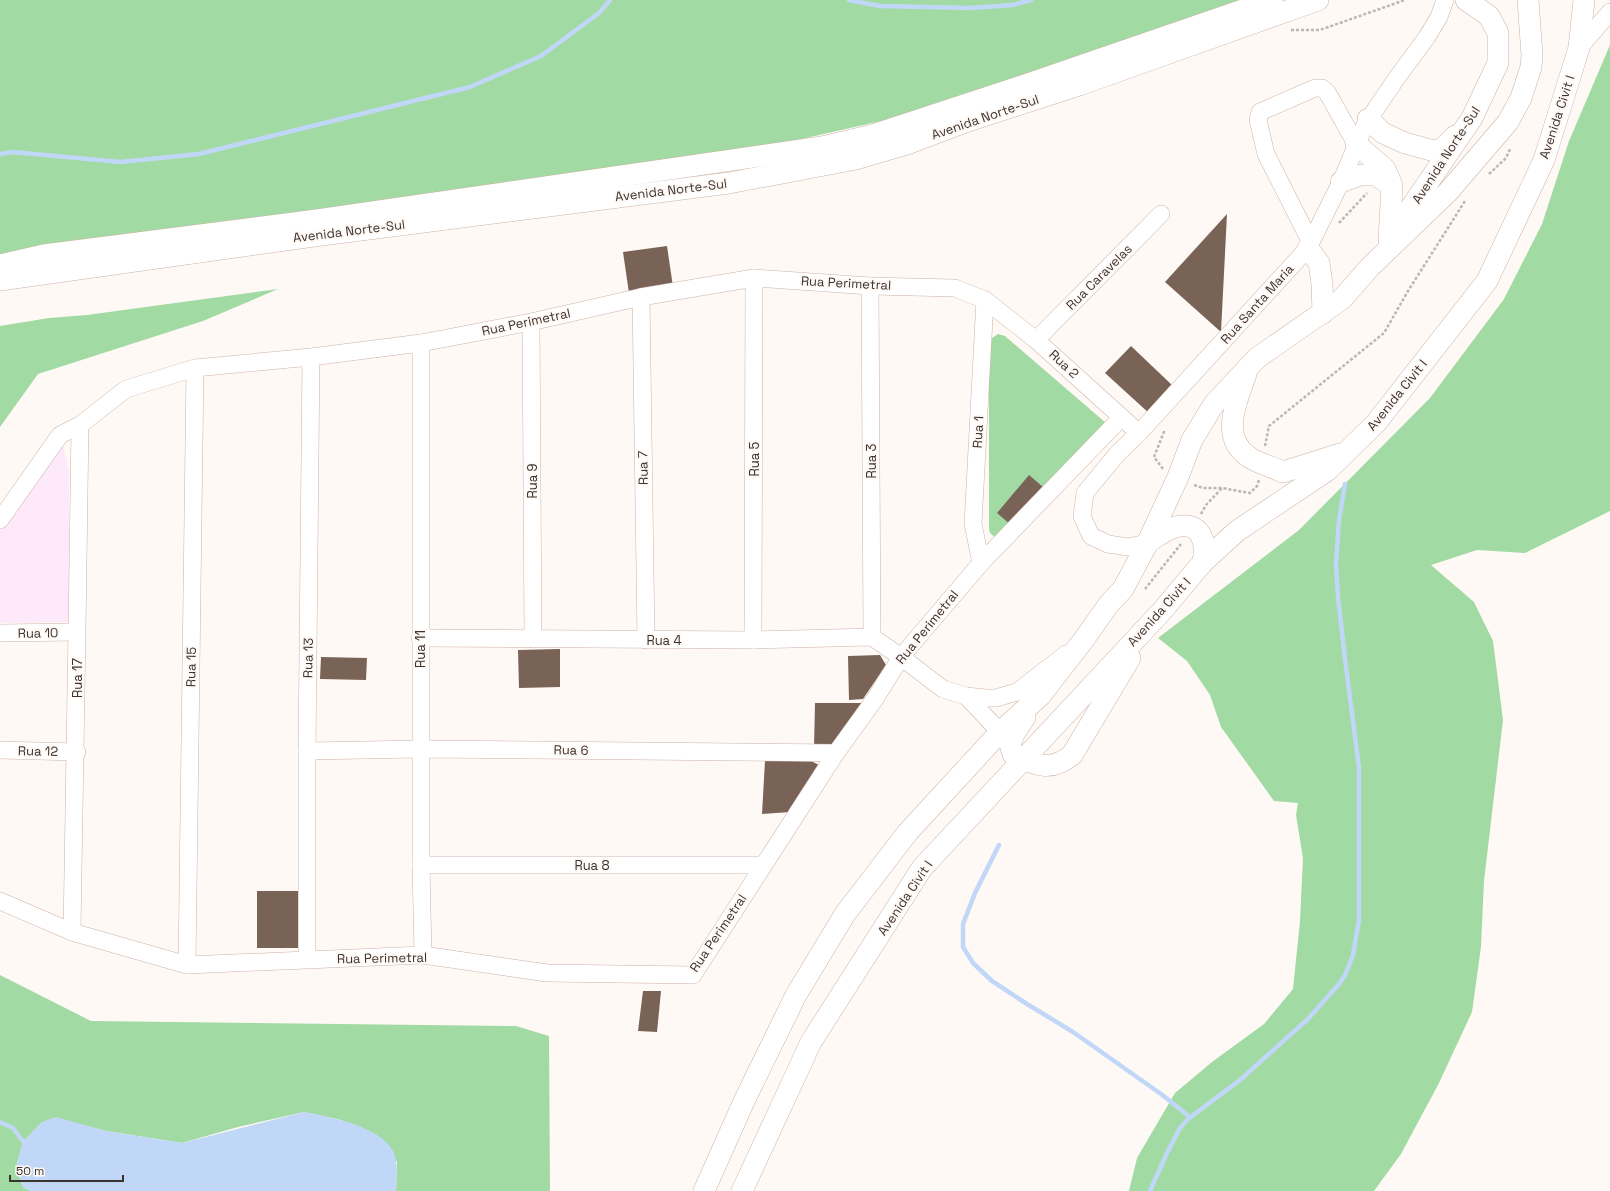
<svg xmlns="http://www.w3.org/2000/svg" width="1610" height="1191" font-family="'Space Grotesk',sans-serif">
	<rect width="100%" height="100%" fill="#fff9f6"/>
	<path fill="#fde9f9" d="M61,437L69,471V622L0,623V527Z"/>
	<g fill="#a2daa3">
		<path d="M0,0H1248L912,114L758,149L0,258Z"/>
		<path d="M1610,45V511L1525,553L1477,550L1431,565L1474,602L1493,641L1503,720L1484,881L1481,947L1472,1012L1439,1083L1401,1154L1374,1191H1129L1137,1158L1175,1093L1212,1062L1264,1024L1293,989L1300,921L1303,858L1296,815L1298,803L1274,801L1221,727L1210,695L1187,661L1158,638L1299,530L1430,398L1504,299L1542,224L1569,141Z"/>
		<path d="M278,289L203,321L38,374L0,427V326L49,318L87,315Z"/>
		<path d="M998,334L1005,336L1106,423L997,539L990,533L989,529V346L992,338Z"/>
		<path d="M0,975L91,1021L516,1026L549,1036L550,1191H396L397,1162L358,1126L337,1119L304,1112L238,1127L182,1143L106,1131L56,1118L42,1122L23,1142L16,1167L23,1187L31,1191H0Z"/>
	</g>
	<path fill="#c1d7f8" d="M304,1112C329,1117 380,1126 393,1151C399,1163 396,1178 396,1191H31L23,1187L16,1167L23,1142L42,1122L56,1117L106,1131L182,1143Z"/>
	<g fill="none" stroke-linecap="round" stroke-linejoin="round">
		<g stroke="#c1d7f8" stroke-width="4.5">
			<path d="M849,0L880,6L970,8L1013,5L1031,0"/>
			<path d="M0,154L13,152L120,162L199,154L470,87L541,56L599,13L610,0"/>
			<path d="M999,845L975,893L963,924V947L973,963L992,981L1027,1004L1073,1032L1161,1094L1190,1117"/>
			<path d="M0,1122L13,1128L21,1139L28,1145"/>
			<path d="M1150,1191L1167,1153L1180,1128L1188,1119L1240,1080L1308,1019L1339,984L1345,975L1353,955L1359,920V768L1345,659L1338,597L1336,565L1339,520L1345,484"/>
		</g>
	</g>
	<g fill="#796256">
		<path d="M1227,214L1221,332L1165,282Z"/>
		<path d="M667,246L673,287L629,293L623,252Z"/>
		<path d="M1131,346L1173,386L1150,414L1105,373Z"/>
		<path d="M1029,475L1043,487L1011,525L997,513Z"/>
		<path d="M560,649V687L519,688L518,650Z"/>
		<path d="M880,655L886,665L863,699L849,700L848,656Z"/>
		<path d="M321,657L367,658L366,680L320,679Z"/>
		<path d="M815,703H863L831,748H814Z"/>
		<path d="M765,761H811L819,765L790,812L762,814Z"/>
		<path d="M257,891H298L299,948H257Z"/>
		<path d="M643,991H661L657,1032L638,1031Z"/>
	</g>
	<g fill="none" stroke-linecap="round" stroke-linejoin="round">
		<defs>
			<g id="minor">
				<path d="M1579,48L1610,12"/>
				<path d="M1310,241L1266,154L1258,120L1260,112L1315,88H1322L1327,92L1356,144"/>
				<path d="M870,286L872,637"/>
				<path d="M641,297L646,640"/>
				<path d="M531,322L533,639"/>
				<path d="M1036,340L1161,214"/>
				<path d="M421,343V865L423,955"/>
				<path d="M0,520L60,435L80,425L126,389L195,368L311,357L421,343L531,322L641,297L754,278L870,286L955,288L985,300L1036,340L1139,433"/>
				<path d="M1147,543L1128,547L1108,544L1091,536L1082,516L1085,493L1118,453L1139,433L1308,248L1341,182L1365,125L1396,79L1427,37L1439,17L1445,0"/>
				<path d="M981,563L973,524L985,300"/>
				<path d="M0,633L76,632"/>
				<path d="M420,638L753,640L872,637L901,657L943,689L966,696L986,698H996L1017,692L1066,654"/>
				<path d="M753,640L754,278"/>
				<path d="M966,696L1000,732"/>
				<path d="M0,750L77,752"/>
				<path d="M307,751L421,749L836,753"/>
				<path d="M421,865H763"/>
				<path d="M0,901L72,932L187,965L423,955L547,973L693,975L836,753L875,699L901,657L981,563L1121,418"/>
				<path d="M72,932C76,763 77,594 80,425"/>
				<path d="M307,959V751L311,357"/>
				<path d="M187,965L195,368"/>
			</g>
			<g id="major">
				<path d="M1368,119L1383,133L1405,143L1434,151L1442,149L1455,136"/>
				<path d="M1356,144L1385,169L1391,183"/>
				<path d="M1341,182L1360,175H1376L1392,186L1389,239"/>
				<path d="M1397,228L1472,118L1498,63V33L1489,16L1466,0"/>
				<path d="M1308,248L1319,263L1322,284L1323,313"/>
				<path d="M0,265L44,255L317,220L822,147L873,135L1031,83L1272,0"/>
				<path d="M0,280L314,236L729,183L856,159L907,144L968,121L1082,84L1318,0"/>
				<path d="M1246,374C1237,401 1219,437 1249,457C1259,464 1273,467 1283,472L1340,454"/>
				<path d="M1147,543C1156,537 1165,530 1175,527C1201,520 1207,542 1203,562"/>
				<path d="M1025,717L1014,734L1010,744L1013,754C1037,765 1049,773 1072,755L1130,658"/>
				<path d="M704,1191L745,1099L796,995L845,914L908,832L1000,732L1040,696L1082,642L1109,604L1123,589L1146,546L1178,477L1192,440L1214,404L1257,358L1342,299L1370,267L1448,192L1508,122L1521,98L1531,67L1532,55L1528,0"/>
				<path d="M742,1191L811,1042L922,868L1162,611L1203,562L1237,531L1328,470L1376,423L1487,281L1544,160L1579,48L1584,0"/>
			</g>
		</defs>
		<use href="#minor" stroke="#cdb2a6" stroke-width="18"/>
		<use href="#major" stroke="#cdb2a6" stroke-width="22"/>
		<g stroke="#bdb6b2" stroke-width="2.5" stroke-dasharray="3 2" stroke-linecap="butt">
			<path d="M1291,30H1320L1405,0"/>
			<path d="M1489,174L1506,158L1510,149"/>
			<path d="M1339,223L1367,193"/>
			<path d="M1265,446L1269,426L1384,333L1408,291L1465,201"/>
			<path d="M1163,469L1154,457L1165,429"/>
			<path d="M1194,485L1203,488H1222L1250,493L1257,486L1259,480"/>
			<path d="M1201,514L1206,505L1222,488"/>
			<path d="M1145,589L1181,544"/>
		</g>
		<use href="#minor" stroke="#fff" stroke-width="17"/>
		<use href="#major" stroke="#fff" stroke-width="21"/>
	</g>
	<g text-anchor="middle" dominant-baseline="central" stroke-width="4" stroke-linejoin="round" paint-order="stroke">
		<g font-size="13" fill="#3d332e" stroke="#fff9f6">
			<text transform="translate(985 117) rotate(-19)">Avenida Norte-Sul</text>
			<text transform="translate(1557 117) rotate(-72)">Avenida Civit I</text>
			<text transform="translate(1446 155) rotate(-57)">Avenida Norte-Sul</text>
			<text transform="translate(671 190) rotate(-7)">Avenida Norte-Sul</text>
			<text transform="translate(349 231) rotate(-7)">Avenida Norte-Sul</text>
			<text transform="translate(1099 277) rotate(-45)">Rua Caravelas</text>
			<text transform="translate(846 283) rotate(3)">Rua Perimetral</text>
			<text transform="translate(1257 304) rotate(-48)">Rua Santa Maria</text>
			<text transform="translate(526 322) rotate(-12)">Rua Perimetral</text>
			<text transform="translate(1064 364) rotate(43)">Rua 2</text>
			<text transform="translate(1397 395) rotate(-51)">Avenida Civit I</text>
			<text transform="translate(978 432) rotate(-87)">Rua 1</text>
			<text transform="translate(754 459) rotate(-90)">Rua 5</text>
			<text transform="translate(871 461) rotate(-90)">Rua 3</text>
			<text transform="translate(643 468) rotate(-91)">Rua 7</text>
			<text transform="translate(532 481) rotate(-90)">Rua 9</text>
			<text transform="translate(1159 612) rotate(-48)">Avenida Civit I</text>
			<text transform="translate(927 627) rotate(-51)">Rua Perimetral</text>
			<text transform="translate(38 633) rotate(-1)">Rua 10</text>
			<text x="664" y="640">Rua 4</text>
			<text transform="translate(420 649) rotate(-90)">Rua 11</text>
			<text transform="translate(308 658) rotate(-89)">Rua 13</text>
			<text transform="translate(191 667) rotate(-89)">Rua 15</text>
			<text transform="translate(77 678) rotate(-90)">Rua 17</text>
			<text transform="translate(571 750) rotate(1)">Rua 6</text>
			<text transform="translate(38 751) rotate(1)">Rua 12</text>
			<text x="592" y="865">Rua 8</text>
			<text transform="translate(905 898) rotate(-56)">Avenida Civit I</text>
			<text transform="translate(718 933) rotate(-56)">Rua Perimetral</text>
			<text transform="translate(382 958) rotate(-1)">Rua Perimetral</text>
		</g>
	</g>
	<path d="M10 1175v6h113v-6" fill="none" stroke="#3d332e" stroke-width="2"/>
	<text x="16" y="1175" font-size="12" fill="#3d332e" stroke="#fff9f6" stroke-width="3" paint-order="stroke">50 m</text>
</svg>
